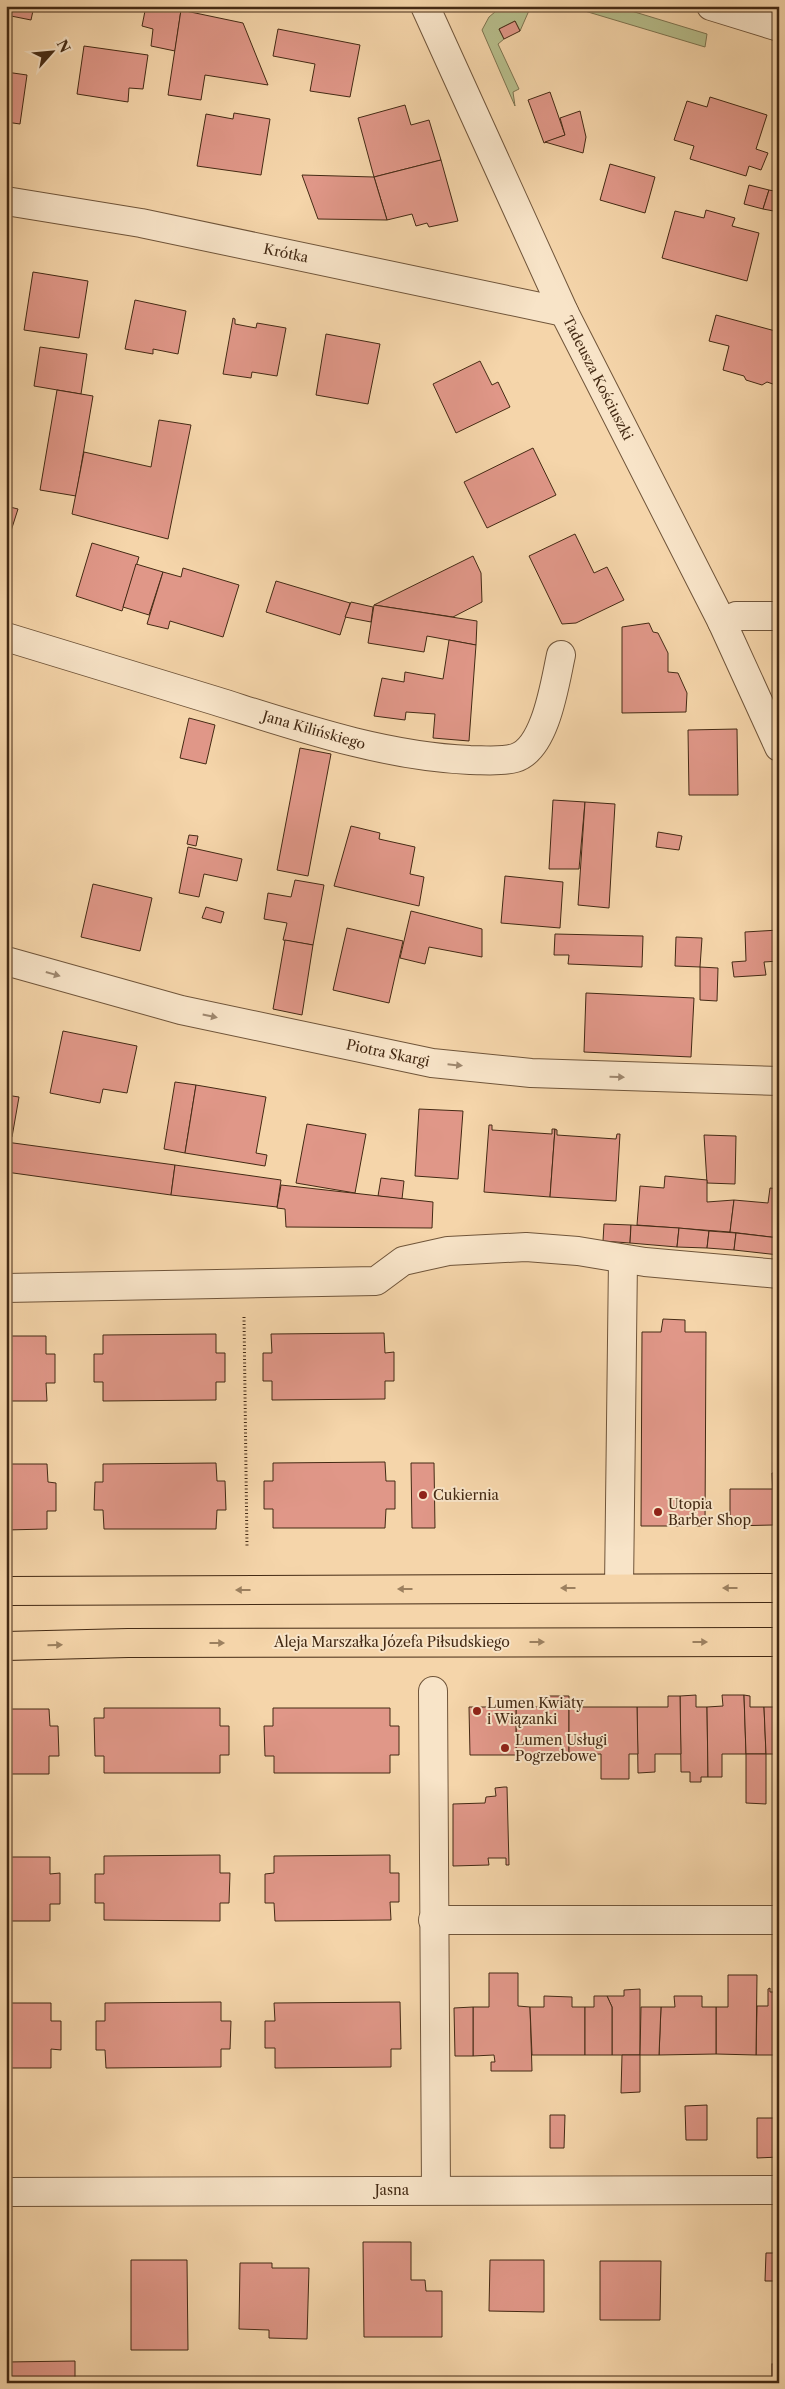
<svg xmlns="http://www.w3.org/2000/svg" width="785" height="2389" font-family="'Libre Caslon Text',serif">
	<rect width="100%" height="100%" fill="#f5d5aa"/>
	<filter id="stains"><feTurbulence type="fractalNoise" baseFrequency=".004" numOctaves="4"/><feColorMatrix values="0 0 0 0 .2 0 0 0 0 .09 0 0 0 0 .02 0 0 0 .5 -.17"/></filter>
	<radialGradient id="worn" r=".72"><stop offset=".6" stop-color="#630" stop-opacity="0"/><stop offset="1" stop-color="#630" stop-opacity=".3"/></radialGradient>
	<g fill="#b7be8c" stroke="#7e7450">
		<path d="M502,6H531L520,31L515,21L499,29L504,39L498,44L519,89L513,92L515,106L482,30L489,17Z"/>
		<path d="M568,6H615L707,34L705,47Z"/>
	</g>
	<g fill="#e09788" stroke="#442a14">
		<path d="M6,6H34L31,20L6,15Z"/>
		<path d="M146,6L181,10L175,51L151,46L153,29L142,26Z"/>
		<path d="M160,6H187L185,11Z"/>
		<path d="M181,10L243,23L268,85L205,75L201,100L168,95Z"/>
		<path d="M515,21L520,31L504,39L499,29Z"/>
		<path d="M278,29L360,45L350,97L310,91L315,64L273,56Z"/>
		<path d="M84,46L148,55L143,89L129,88L128,102L77,94Z"/>
		<path d="M6,72L27,75L20,124L6,122Z"/>
		<path d="M550,92L565,135L544,143L528,100Z"/>
		<path d="M710,97L767,115L756,149L768,153L761,170L749,166L746,176L690,159L694,146L674,140L687,101L707,107Z"/>
		<path d="M405,105L411,125L429,120L441,160L374,177L358,118Z"/>
		<path d="M580,111L586,137L583,153L545,142L565,135L560,118Z"/>
		<path d="M234,113L270,119L261,175L197,166L206,114L233,119Z"/>
		<path d="M441,160L458,221L429,227L427,223L416,226L412,214L387,220L374,177Z"/>
		<path d="M610,164L655,177L645,213L600,200Z"/>
		<path d="M302,175L374,177L387,220L318,219Z"/>
		<path d="M749,185L769,190L763,209L744,204Z"/>
		<path d="M769,190L779,192V212L763,209Z"/>
		<path d="M706,210L735,218L732,226L759,233L747,281L662,258L675,211L704,218Z"/>
		<path d="M33,272L88,281L79,338L24,330Z"/>
		<path d="M135,300L186,311L178,354L153,349V354L125,349Z"/>
		<path d="M716,315L779,332V386L767,382L762,385L746,380L744,376L723,370L729,346L709,341Z"/>
		<path d="M233,318L235,319V324L256,328L257,323L286,328L277,376L252,372L251,378L223,374Z"/>
		<path d="M326,334L380,344L368,404L316,395Z"/>
		<path d="M40,347L87,354L81,394L34,386Z"/>
		<path d="M480,361L492,385L498,382L510,407L456,433L433,384Z"/>
		<path d="M57,390L93,396L76,496L40,490Z"/>
		<path d="M159,420L191,425L168,539L72,514L84,452L151,467Z"/>
		<path d="M533,448L556,495L487,528L464,482Z"/>
		<path d="M6,506L18,509L10,534L6,533Z"/>
		<path d="M575,534L594,573L607,567L624,600L576,623L562,624L529,556Z"/>
		<path d="M92,543L139,557L122,611L76,596Z"/>
		<path d="M473,556L481,573L482,602L453,617L374,605Z"/>
		<path d="M136,564L163,572L149,615L123,607Z"/>
		<path d="M183,568L239,585L223,637L170,621L168,629L147,624L163,572L181,577Z"/>
		<path d="M276,581L350,603L340,635L266,612Z"/>
		<path d="M351,602L373,607L371,622L345,617Z"/>
		<path d="M374,605L477,621L476,645L427,636L424,652L368,643Z"/>
		<path d="M649,623L653,632L658,633L668,653V672L678,673L687,693L686,712L622,713V627Z"/>
		<path d="M449,640L476,645L469,741L433,738L435,714L406,712L405,720L374,716L382,678L404,682L405,672L443,679Z"/>
		<path d="M189,718L215,725L206,764L180,758Z"/>
		<path d="M737,729L738,795H689L688,730Z"/>
		<path d="M300,748L331,754L308,876L277,870Z"/>
		<path d="M553,800L585,802L579,869H549Z"/>
		<path d="M585,802L615,804L609,908L578,905Z"/>
		<path d="M351,826L380,833L379,839L415,847L410,874L424,877L419,906L334,886Z"/>
		<path d="M658,832L682,836L679,850L656,847Z"/>
		<path d="M189,835L198,836L196,846L187,844Z"/>
		<path d="M188,847L242,859L237,881L204,874L199,897L179,893Z"/>
		<path d="M505,876L563,882L560,928L501,923Z"/>
		<path d="M295,880L324,885L313,945L283,940L287,923L264,919L268,893L291,897Z"/>
		<path d="M93,884L152,898L140,951L81,937Z"/>
		<path d="M206,907L224,912L221,923L202,918Z"/>
		<path d="M411,911L482,929V957L429,947L425,964L400,958Z"/>
		<path d="M347,928L403,941L389,1003L333,990Z"/>
		<path d="M779,930V961L764,962L766,975L734,977L732,962L746,961L745,932Z"/>
		<path d="M555,934L643,936L642,967L568,964L569,955H554Z"/>
		<path d="M676,937L702,938L700,967L675,966Z"/>
		<path d="M285,940L313,945L302,1015L273,1009Z"/>
		<path d="M700,967L718,968L717,1001L700,1000Z"/>
		<path d="M586,993L694,998L691,1057L584,1052Z"/>
		<path d="M63,1031L137,1046L127,1093L103,1089L100,1103L50,1093Z"/>
		<path d="M175,1082L196,1085L185,1153L164,1149Z"/>
		<path d="M196,1085L266,1097L256,1153L267,1155L265,1166L185,1153Z"/>
		<path d="M6,1095L19,1097L12,1137H6Z"/>
		<path d="M419,1109L463,1111L458,1179L415,1176Z"/>
		<path d="M307,1124L366,1134L355,1193L296,1183Z"/>
		<path d="M489,1125H492V1130L552,1134V1129H555L550,1197L484,1192Z"/>
		<path d="M555,1129L557,1130V1135L616,1139L617,1134H620L616,1201L550,1197Z"/>
		<path d="M704,1135L736,1136L735,1184L707,1183Z"/>
		<path d="M6,1142L175,1165L171,1195L6,1172Z"/>
		<path d="M175,1165L281,1180L277,1207L171,1195Z"/>
		<path d="M665,1176L707,1180V1202L734,1200L730,1232L637,1225L640,1186L664,1188Z"/>
		<path d="M381,1178L404,1181L402,1199L378,1196Z"/>
		<path d="M281,1185L433,1202L432,1228L286,1227L285,1209L277,1208Z"/>
		<path d="M770,1188L779,1189V1238L730,1232L734,1200L768,1203Z"/>
		<path d="M604,1224L631,1225L630,1243L603,1241Z"/>
		<path d="M631,1225L679,1228L677,1247L630,1243Z"/>
		<path d="M679,1228L709,1231L707,1248L677,1247Z"/>
		<path d="M709,1231L736,1233L734,1250L707,1248Z"/>
		<path d="M736,1233L779,1238V1255L734,1250Z"/>
		<path d="M663,1319L685,1320V1332H706L705,1526H641L642,1332H661Z"/>
		<path d="M384,1333L385,1353L394,1352V1381H385V1399L272,1400V1381H263V1353H272L271,1334Z"/>
		<path d="M216,1334V1353H225V1382H216V1400L103,1401V1382H94V1354H103V1335Z"/>
		<path d="M6,1336H46V1354H55V1383H46L47,1401H6Z"/>
		<path d="M385,1462L386,1481H395V1509H386L385,1528H273V1509H264V1481H273V1463Z"/>
		<path d="M216,1463L217,1481H225L226,1510H217L216,1529H104L103,1510H94L95,1482H103V1464Z"/>
		<path d="M411,1463H434L435,1528H412Z"/>
		<path d="M6,1464H47L48,1482L56,1483V1511H47V1529L6,1530Z"/>
		<path d="M772,1473H779V1497H773Z"/>
		<path d="M730,1489H773V1525L730,1526Z"/>
		<path d="M696,1695V1707H707L708,1777H701V1782H690V1772H681L680,1696Z"/>
		<path d="M722,1695H744L746,1754H722V1777H708L707,1707L723,1706Z"/>
		<path d="M744,1695L750,1696V1707H764L766,1754H746Z"/>
		<path d="M541,1696H569V1755H516V1707H542Z"/>
		<path d="M668,1696H680L681,1754H655V1772L638,1773L637,1707H668Z"/>
		<path d="M469,1707H516V1755H470Z"/>
		<path d="M569,1707H637L638,1754H629V1779H601V1754L569,1755Z"/>
		<path d="M764,1707H779V1754H766Z"/>
		<path d="M104,1708H220V1726H229V1755H220V1773H104V1756H95L94,1718H104Z"/>
		<path d="M273,1708H390V1726H399V1755H390V1773H274V1756H265L264,1726H273Z"/>
		<path d="M6,1709H49L50,1726H58L59,1756H49V1774H6Z"/>
		<path d="M746,1754H766V1804L746,1803Z"/>
		<path d="M504,1787H507L509,1865H506V1858H488L489,1865L453,1866V1804L485,1803L486,1797L496,1796L495,1788Z"/>
		<path d="M220,1855V1873H230L229,1903H220V1921L104,1920V1903H95V1874H104V1856Z"/>
		<path d="M390,1855V1873H399V1902H390L391,1920L275,1921L274,1903H265V1874L274,1873V1856Z"/>
		<path d="M6,1857H50V1874L60,1873V1904H50V1921H6Z"/>
		<path d="M777,1966H779V2055H756L757,2006H768V1989L770,1988V1992H777Z"/>
		<path d="M489,1973H518V2006L530,2007L532,2071H491V2062H495L494,2055L473,2056V2007H489Z"/>
		<path d="M728,1975H757L756,2055L716,2054V2007H728Z"/>
		<path d="M640,1989V2055H612V2007L607,1996H624V1990Z"/>
		<path d="M544,1996L572,1997V2007H585V2055H532L530,2007H544Z"/>
		<path d="M594,1996H607L612,2007V2055H585V2007H594Z"/>
		<path d="M674,1996H702V2007H716V2054L659,2055L661,2007H675Z"/>
		<path d="M221,2002V2021H231L230,2049H221V2067L106,2068L105,2050H96V2021H105V2003Z"/>
		<path d="M400,2002L401,2049H391V2067L275,2068V2048H265V2021H275L274,2003Z"/>
		<path d="M6,2003H51V2021H61V2050L51,2049V2068H6Z"/>
		<path d="M473,2007V2056H455L454,2008Z"/>
		<path d="M641,2007H661L659,2055H640Z"/>
		<path d="M622,2055H640V2092L621,2093Z"/>
		<path d="M707,2105V2140H686L685,2106Z"/>
		<path d="M550,2115H565L564,2148H550Z"/>
		<path d="M757,2118H779V2157L757,2158Z"/>
		<path d="M363,2242H411V2280H425L426,2291H442V2337H364Z"/>
		<path d="M766,2253H779V2281H765Z"/>
		<path d="M131,2260H187L188,2350H131Z"/>
		<path d="M490,2260H544V2312L489,2311Z"/>
		<path d="M600,2261H661L660,2320H600Z"/>
		<path d="M240,2263H272V2268H309L307,2339L269,2338V2330L239,2329Z"/>
		<path d="M75,2361V2383H6V2362Z"/>
		<rect x="772" y="2364" width="7" height="19"/>
		<path d="M251,2378L294,2383H251Z"/>
	</g>
	<g fill="none" stroke-linecap="round" stroke-linejoin="round">
		<defs>
			<g id="minor">
				<path d="M425,6L564,312L722,622L779,747"/>
				<path d="M711,6L779,27"/>
				<path d="M6,201L141,223L564,312"/>
				<path d="M722,622L736,616H779"/>
				<path d="M6,637C76,659 146,680 216,701C299,727 382,756 470,760C484,760 502,762 515,758C546,749 555,682 561,655"/>
				<path d="M6,961L181,1010L432,1063L531,1073L779,1081"/>
				<path d="M6,1288L376,1281L403,1261L448,1251L526,1247L578,1251L645,1262L779,1274"/>
				<path d="M619,1588L623,1259"/>
				<path d="M433,1691L436,2190"/>
				<path d="M433,1920H779"/>
				<path d="M6,2192L779,2190"/>
			</g>
			<g id="major">
				<path d="M6,1591L779,1588"/>
				<path d="M6,1646L128,1643L779,1642"/>
			</g>
		</defs>
		<use href="#minor" stroke="#70553a" stroke-width="30"/>
		<use href="#major" stroke="#442a14" stroke-width="30"/>
		<path stroke="#442a14" stroke-width="3" stroke-dasharray="1 2.5" stroke-linecap="butt" d="M244,1317L247,1547"/>
		<use href="#minor" stroke="#f8e4c8" stroke-width="28"/>
		<use href="#major" stroke="#f5d5aa" stroke-width="28"/>
	</g>
	<defs><path id="oneway-solid" d="M-6-.8H1V-3.2L6.5 0L1 3.2V.8H-6Z" transform="scale(1.25)"/></defs>
	<g fill="#9e876e">
		<use href="#oneway-solid" transform="translate(53 974) rotate(16)"/>
		<use href="#oneway-solid" transform="translate(210 1016) rotate(12)"/>
		<use href="#oneway-solid" transform="translate(455 1065) rotate(6)"/>
		<use href="#oneway-solid" transform="translate(617 1077) rotate(2)"/>
	</g>
	<g fill="#9c805f">
		<use href="#oneway-solid" transform="translate(568 1588) rotate(180)"/>
		<use href="#oneway-solid" transform="translate(730 1588) rotate(-180)"/>
		<use href="#oneway-solid" transform="translate(405 1589) rotate(180)"/>
		<use href="#oneway-solid" transform="translate(243 1590) rotate(180)"/>
		<use href="#oneway-solid" transform="translate(537 1642)"/>
		<use href="#oneway-solid" transform="translate(700 1642)"/>
		<use href="#oneway-solid" transform="translate(217 1643)"/>
		<use href="#oneway-solid" transform="translate(55 1645) rotate(-1)"/>
	</g>
	<g fill="#8f2418" stroke="#f8e4c8" stroke-width="2">
		<circle cx="423" cy="1495" r="5"/>
		<circle cx="658" cy="1512" r="5"/>
		<circle cx="477" cy="1711" r="5"/>
		<circle cx="505" cy="1748" r="5"/>
	</g>
	<g text-anchor="middle" dominant-baseline="central" stroke-width="4" stroke-linejoin="round" paint-order="stroke">
		<g font-size="14" fill="#442a14" stroke="#f8e4c8">
			<text transform="translate(286 253) rotate(12)">Krótka</text>
			<text transform="translate(598 378) rotate(63)">Tadeusza Kościuszki</text>
			<text transform="translate(314 730) rotate(16)">Jana Kilińskiego</text>
			<text transform="translate(388 1053) rotate(12)">Piotra Skargi</text>
			<text x="392" y="1642">Aleja Marszałka Józefa Piłsudskiego</text>
			<text x="392" y="2190">Jasna</text>
		</g>
		<g font-size="14" fill="#442a14" stroke="#f8e4c8" text-anchor="start">
			<text x="433" y="1495">Cukiernia</text>
			<text x="668" y="1504">Utopia<tspan x="668" dy="16">Barber Shop</tspan></text>
			<text x="487" y="1703">Lumen Kwiaty<tspan x="487" dy="16">i Wiązanki</tspan></text>
			<text x="515" y="1740">Lumen Usługi<tspan x="515" dy="16">Pogrzebowe</tspan></text>
		</g>
	</g>
	<rect width="785" height="2389" fill="none" stroke="#f5d5aa" stroke-width="25"/>
	<rect x="8" y="8" width="770" height="2374" fill="none" stroke="#442a14" stroke-width="2.5"/>
	<rect x="12" y="12" width="760" height="2364" fill="none" stroke="#442a14"/>
	<g transform="translate(52 52) rotate(63)" stroke="#f8e4c8" stroke-width="4" paint-order="stroke">
	<path d="M0-4L9 19L0 12L-9 19Z" fill="#442a14"/>
	<text y="-8" font-size="14" font-weight="bold" text-anchor="middle" fill="#442a14">N</text>
	</g>
	<rect width="100%" height="100%" filter="url(#stains)"/>
	<rect width="100%" height="100%" fill="url(#worn)"/>
</svg>
